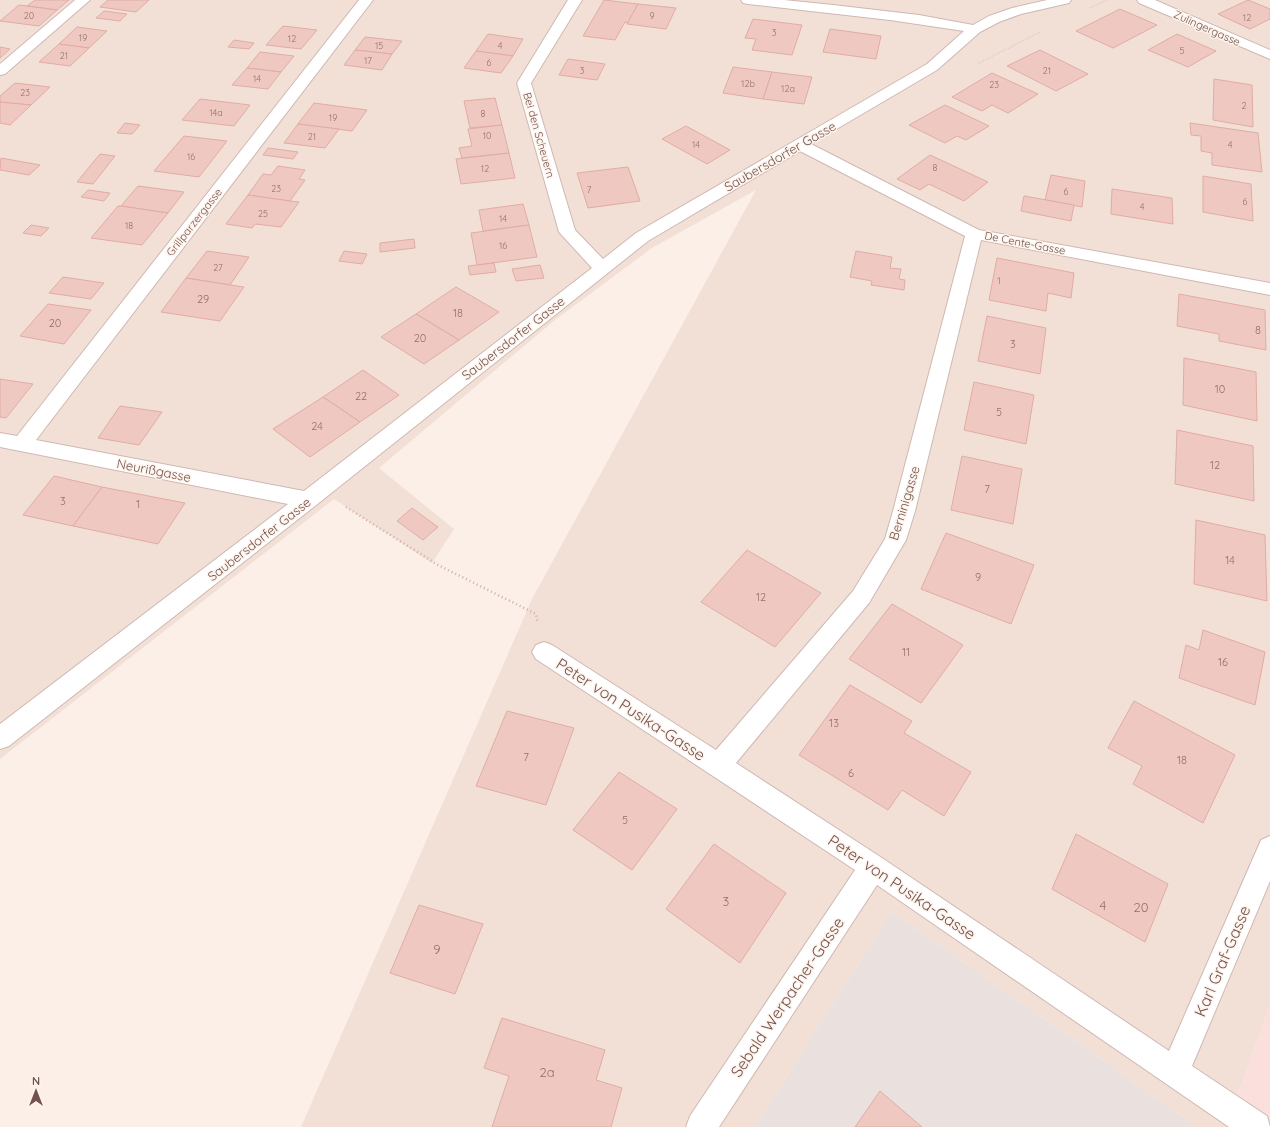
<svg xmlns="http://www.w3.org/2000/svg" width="1270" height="1127" font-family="Quicksand,sans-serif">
	<rect width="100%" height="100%" fill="#fbefe8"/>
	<path fill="#f2e0d7" d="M0,0H1270V1005L1226,1127H1197L892,912L754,1127H301L532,599L756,190L652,248L555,320L379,468L454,529L432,563L334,499L0,759Z"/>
	<path fill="#fbdfdc" d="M1270,1005V1127H1226Z"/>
	<path fill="#eae1de" d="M892,912L1197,1127H754Z"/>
	<g fill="#efc9c1" stroke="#e0aca3">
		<path d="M35,0H69L57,10L27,6Z"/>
		<path d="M108,0H149L136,12L100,7Z"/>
		<path d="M604,0L638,4L628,23L625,22L615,40L583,36Z"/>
		<path d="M1248,0L1270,9V19L1250,29L1218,14Z"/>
		<path d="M638,4L676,8L666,29L627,24Z"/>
		<path d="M19,5L27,6L57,10L39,26L0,21Z"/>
		<path d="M1120,9L1157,25L1113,48L1076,31Z"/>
		<path d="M104,11L127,14L120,21L96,18Z"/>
		<path d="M753,19L802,25L792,55L752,50L756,39L745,38Z"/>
		<path d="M283,26L317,30L301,49L266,45Z"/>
		<path d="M77,27L107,31L89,48L59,44Z"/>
		<path d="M830,29L881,36L876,59L823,52Z"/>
		<path d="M488,34L523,39L513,56L476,51Z"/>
		<path d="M1177,34L1216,51L1188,67L1148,50Z"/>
		<path d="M365,37L402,41L392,54L355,50Z"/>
		<path d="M234,40L254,43L249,49L228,47Z"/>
		<path d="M59,44L89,48L70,66L39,62Z"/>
		<path d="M0,47L10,49L0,58Z"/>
		<path d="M355,50L392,54L382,70L344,65Z"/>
		<path d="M1040,50L1088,74L1056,91L1007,66Z"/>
		<path d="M476,51L513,56L501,73L464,68Z"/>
		<path d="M260,52L294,56L281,72L247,68Z"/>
		<path d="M568,59L605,64L597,80L559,75Z"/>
		<path d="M733,67L772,72L763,99L723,93Z"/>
		<path d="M247,68L281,72L268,89L232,85Z"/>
		<path d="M772,72L812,77L804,104L763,99Z"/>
		<path d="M992,73L1038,94L1008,113L992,105L982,111L952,97Z"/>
		<path d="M1214,79L1252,85L1253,127L1213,120Z"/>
		<path d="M15,83L50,87L31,105L0,102V96Z"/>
		<path d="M495,98L502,125L470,128L464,101Z"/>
		<path d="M200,99L250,105L234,126L182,120Z"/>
		<path d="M0,102L31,105L10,125L0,123Z"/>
		<path d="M314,103L367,110L352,131L298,124Z"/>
		<path d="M945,105L989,126L966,140L957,136L945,143L909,125Z"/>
		<path d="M125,123L140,125L132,134L117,133Z"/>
		<path d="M1190,123L1258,133L1262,172L1212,165V153L1201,151V136L1191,135Z"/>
		<path d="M298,124L339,129L325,148L284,143Z"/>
		<path d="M502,125L509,153L462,158L459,148L472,146L468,129Z"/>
		<path d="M686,126L730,150L707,164L662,139Z"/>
		<path d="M184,136L227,141L199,177L154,171Z"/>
		<path d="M268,148L298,152L293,159L263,155Z"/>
		<path d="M509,153L515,178L461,184L456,159Z"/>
		<path d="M100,154L115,156L93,184L77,182Z"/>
		<path d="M930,155L988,182L964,201L929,184L920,190L897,179Z"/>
		<path d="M1,158L40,165L29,175L0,170Z"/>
		<path d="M278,166L305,170L299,179L305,180L290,201L248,195L263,174L271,175Z"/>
		<path d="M628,167L640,201L588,208L577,173Z"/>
		<path d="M1051,175L1085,181L1082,207L1045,200Z"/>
		<path d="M1203,176L1251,184L1253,221L1203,212Z"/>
		<path d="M138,186L184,192L168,213L121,206Z"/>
		<path d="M1112,189L1172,198L1173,224L1111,214Z"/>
		<path d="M88,190L110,193L104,201L81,197Z"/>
		<path d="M248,195L290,201L299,202L281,227L255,224L252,228L226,224Z"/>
		<path d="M1024,196L1074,205L1071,221L1021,211Z"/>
		<path d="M523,204L529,225L483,231L479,210Z"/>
		<path d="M118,206H121L168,213L142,245L91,238Z"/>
		<path d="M31,225L49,228L41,236L23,233Z"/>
		<path d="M529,225L537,257L477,265L471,233Z"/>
		<path d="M414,239L415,248L380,252V243Z"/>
		<path d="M207,251L249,257L230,285L186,278Z"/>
		<path d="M344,251L367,254L362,264L339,261Z"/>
		<path d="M856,251L892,257L890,268L901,269L899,279L905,280L904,290L871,285L872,281L850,277Z"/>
		<path d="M997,258L1074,273L1071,298L1048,293L1046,311L989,300Z"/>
		<path d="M494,263L496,272L470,275L468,266Z"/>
		<path d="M540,265L544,278L516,281L512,269Z"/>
		<path d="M63,277L104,283L91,299L49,293Z"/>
		<path d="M186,278L230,285L244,287L220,321L161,312Z"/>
		<path d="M456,287L499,312L459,340L416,314Z"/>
		<path d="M1179,294L1265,310L1266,350L1219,341V334L1177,326Z"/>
		<path d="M48,304L91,310L64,344L20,336Z"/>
		<path d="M416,314L459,340L424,364L381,337Z"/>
		<path d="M987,316L1046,328L1040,374L978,361Z"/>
		<path d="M1184,358L1256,372L1257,421L1183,405Z"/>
		<path d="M363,370L399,395L360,422L323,397Z"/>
		<path d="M0,379L33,384L6,418L0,417Z"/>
		<path d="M974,382L1034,395L1026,444L964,430Z"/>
		<path d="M323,397L360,422L310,457L273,429Z"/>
		<path d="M120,406L162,412L139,445L98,438Z"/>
		<path d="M1177,430L1253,446L1254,501L1175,484Z"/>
		<path d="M962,456L1022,469L1013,524L951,510Z"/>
		<path d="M54,476L102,487L73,526L23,515Z"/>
		<path d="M102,487L185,503L158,544L73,526Z"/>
		<path d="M412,508L438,527L423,540L397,521Z"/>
		<path d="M1196,520L1265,535L1267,601L1194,584Z"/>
		<path d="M946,533L1034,565L1011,624L921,589Z"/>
		<path d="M747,550L821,593L775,647L701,602Z"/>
		<path d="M892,604L963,645L921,703L849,659Z"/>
		<path d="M1203,630L1265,652L1255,705L1179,678L1186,645L1199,650Z"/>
		<path d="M850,685L912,721L904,733L971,772L944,816L902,790L888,810L799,755Z"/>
		<path d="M1134,701L1235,755L1203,823L1133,784L1142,766L1108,748Z"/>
		<path d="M507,711L574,728L546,805L476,786Z"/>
		<path d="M619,772L677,809L632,870L573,830Z"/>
		<path d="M1076,834L1168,884L1145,942L1052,889Z"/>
		<path d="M714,844L786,893L740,963L666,909Z"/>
		<path d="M419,905L483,924L455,994L390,973Z"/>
		<path d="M502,1018L605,1050L596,1080L622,1088L611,1127H492L509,1076L484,1068Z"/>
		<path d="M880,1091L922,1127H855Z"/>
	</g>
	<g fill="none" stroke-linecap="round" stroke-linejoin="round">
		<defs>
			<g id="minor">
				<path d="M75,0H90L5,74L0,75V64Z"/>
				<path d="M359,0H373L36,440L304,491L592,268L559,232L517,83L568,0H582L531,83L575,230L603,259L636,233L927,64L964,31L890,20L748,4L743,3L741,0H784L833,5L919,15L973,25L989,16L1012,8L1047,0H1071L1069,3L1021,14L999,22L980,32L937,70L811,144L979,230L1270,283V295L981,240L915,511L906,540L869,603L736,763L882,858L1169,1051L1261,840L1270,836V881L1192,1066L1267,1116L1270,1127H1229L877,885L719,1127H686L690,1116L855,870L536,659L532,652L536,645L544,642L552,645L716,750L853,591L885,539L893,511L965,236L800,151L648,241L315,506L9,746L0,749V724L288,504L0,447V433L17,436Z"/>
				<path d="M1137,0H1155L1270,50V59L1139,3Z"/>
			</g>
		</defs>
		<use href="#minor" stroke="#cfb8b1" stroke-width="2"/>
		<g stroke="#d4aca4" stroke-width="1.5" stroke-dasharray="0.5 2" stroke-linecap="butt">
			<path d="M1090,8L1107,0"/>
			<path d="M979,63L1040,32"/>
		</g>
		<path stroke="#d4aca4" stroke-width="2.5" stroke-dasharray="1 3" stroke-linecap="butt" d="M346,507L438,565L536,614L538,623"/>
		<use href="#minor" fill="#fff" fill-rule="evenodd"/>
	</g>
	<g text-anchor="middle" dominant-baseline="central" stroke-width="3" stroke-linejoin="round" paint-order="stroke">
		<g font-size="9" fill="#93706a">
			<text x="29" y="15">20</text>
			<text x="652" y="15">9</text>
			<text x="1247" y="17">12</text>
			<text x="774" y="32">3</text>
			<text x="83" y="37">19</text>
			<text x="292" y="38">12</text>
			<text x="379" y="45">15</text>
			<text x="500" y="45">4</text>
			<text x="1182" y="50">5</text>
			<text x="64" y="55">21</text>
			<text x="368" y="60">17</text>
			<text x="489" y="62">6</text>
			<text x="582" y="70">3</text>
			<text x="1047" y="70">21</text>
			<text x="257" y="78">14</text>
			<text x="748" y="83">12b</text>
			<text x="994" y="84">23</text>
			<text x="788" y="88">12a</text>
			<text x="25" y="92">23</text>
			<text x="1244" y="105">2</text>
			<text x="216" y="112">14a</text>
			<text x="483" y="113">8</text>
			<text x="333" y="117">19</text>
			<text x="487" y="135">10</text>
			<text x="312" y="136">21</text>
			<text x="696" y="144">14</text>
			<text x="1230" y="144">4</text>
			<text x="191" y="156">16</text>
			<text x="935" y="167">8</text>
			<text x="485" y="168">12</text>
			<text x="276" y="188">23</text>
			<text x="589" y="189">7</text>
			<text x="1066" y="191">6</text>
			<text x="1245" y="201">6</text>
			<text x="1142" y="206">4</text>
			<text x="263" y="213">25</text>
			<text x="503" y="218">14</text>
			<text x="129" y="225">18</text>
			<text x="503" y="245">16</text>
			<text x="218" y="267">27</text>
			<text x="999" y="280">1</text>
		</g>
		<g font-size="11" fill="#74524d" stroke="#fef4ee">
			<text transform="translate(1207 28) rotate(24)">Zulingergasse</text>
			<text transform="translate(539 135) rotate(74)">Bei den Scheuern</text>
			<text transform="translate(194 222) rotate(-52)">Grillparzergasse</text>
			<text transform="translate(1025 243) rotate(11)">De Cente-Gasse</text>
		</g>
		<g font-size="11" fill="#93706a">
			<text x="203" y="299">29</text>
			<text x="458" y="313">18</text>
			<text x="55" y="323">20</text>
			<text x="1258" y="330">8</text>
			<text x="420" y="338">20</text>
			<text x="1013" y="344">3</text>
			<text x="1220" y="389">10</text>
			<text x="361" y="396">22</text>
			<text x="999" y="412">5</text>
			<text x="317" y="426">24</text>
			<text x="1215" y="465">12</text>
			<text x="987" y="489">7</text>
			<text x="63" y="501">3</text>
			<text x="138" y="504">1</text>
			<text x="1230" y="560">14</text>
			<text x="978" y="577">9</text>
			<text x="761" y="597">12</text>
			<text x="906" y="652">11</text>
			<text x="1223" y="662">16</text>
			<text x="834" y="723">13</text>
			<text x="526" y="757">7</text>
			<text x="1182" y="760">18</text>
			<text x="851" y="773">6</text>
			<text x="625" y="820">5</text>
		</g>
		<g font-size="13" fill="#74524d" stroke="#fef4ee">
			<text transform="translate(780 156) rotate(-30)">Saubersdorfer Gasse</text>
			<text transform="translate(513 338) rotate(-38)">Saubersdorfer Gasse</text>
			<text transform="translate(154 470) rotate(11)">Neurißgasse</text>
			<text transform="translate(904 503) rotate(-73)">Berninigasse</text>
			<text transform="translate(259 539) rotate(-38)">Saubersdorfer Gasse</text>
		</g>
		<g font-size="13" fill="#93706a">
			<text x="726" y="901">3</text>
			<text x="1103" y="905">4</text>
			<text x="1141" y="907">20</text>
			<text x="437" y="949">9</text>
			<text x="547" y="1072">2a</text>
		</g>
		<g font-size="16" fill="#74524d" stroke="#fef4ee">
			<text transform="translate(631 709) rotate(33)">Peter von Pusika-Gasse</text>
			<text transform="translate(902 887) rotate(34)">Peter von Pusika-Gasse</text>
			<text transform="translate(1222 961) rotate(-67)">Karl Graf-Gasse</text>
			<text transform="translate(787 997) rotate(-56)">Sebald Werpacher-Gasse</text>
		</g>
	</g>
	<g transform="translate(36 1091)" stroke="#fef4ee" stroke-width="3" paint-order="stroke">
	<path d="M0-3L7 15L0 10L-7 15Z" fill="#74524d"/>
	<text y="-6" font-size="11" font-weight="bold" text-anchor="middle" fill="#74524d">N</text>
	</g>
</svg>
